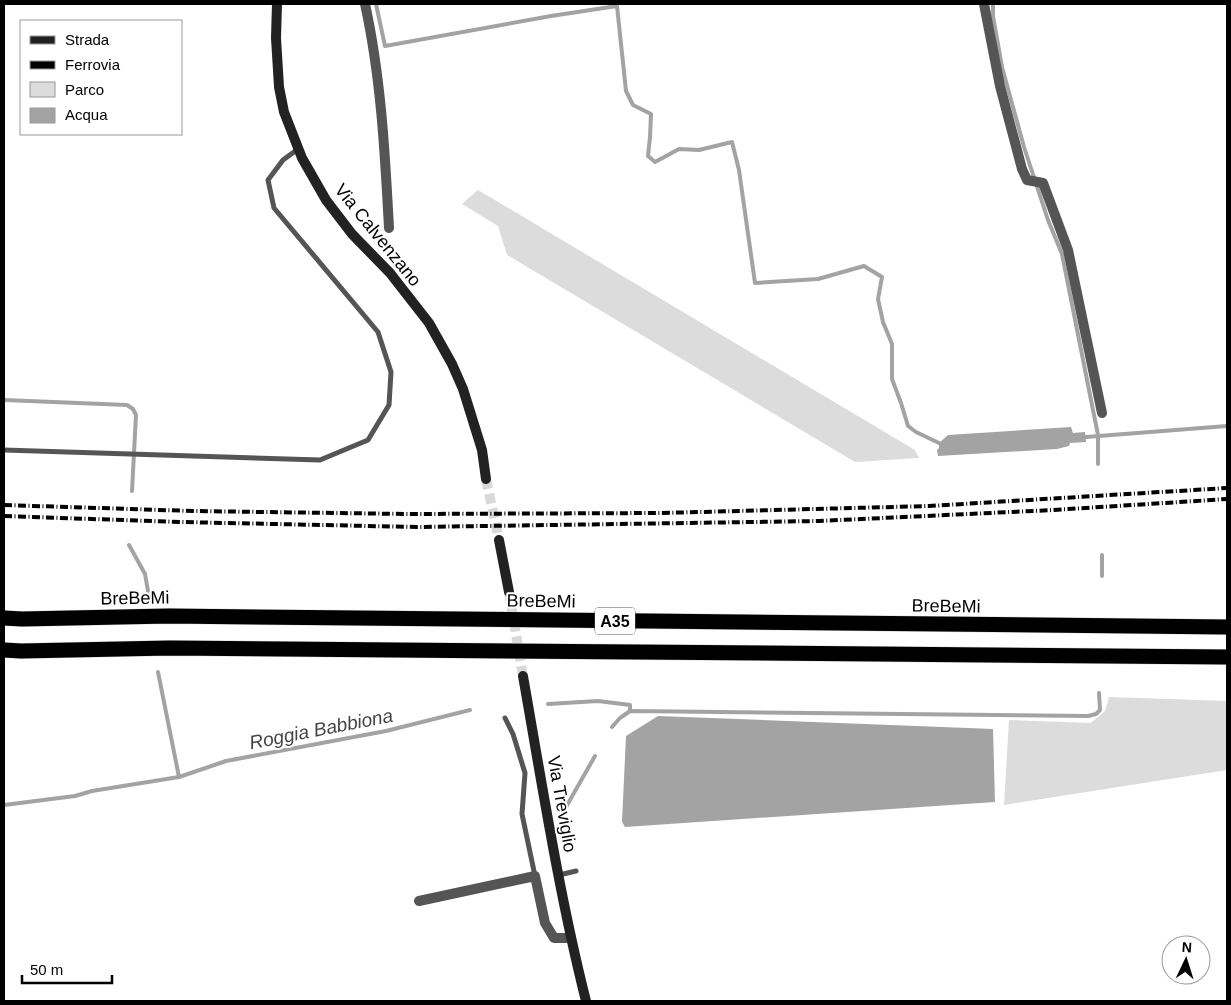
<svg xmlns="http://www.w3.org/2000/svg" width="1231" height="1005" font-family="Helvetica,sans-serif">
	<rect width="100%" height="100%" fill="#fff"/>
	<g fill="#dcdcdc">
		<path d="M478,190L915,450L919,458L855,462L507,255L498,226L462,204Z"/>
		<path d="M1109,697L1227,701V770L1004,805L1009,720L1091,723L1105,711Z"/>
	</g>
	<g fill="#a3a3a3">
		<path d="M1071,427L1073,433L1085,432L1086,442L1070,443L1069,446L1057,449L938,456L937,450L939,448V443L948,435Z"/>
		<path d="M658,716L993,729L995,802L625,827L622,822L626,736Z"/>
	</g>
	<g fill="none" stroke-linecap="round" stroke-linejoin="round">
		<g stroke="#a3a3a3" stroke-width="4">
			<path d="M376,4L385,46L551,16L617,6L626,91L633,105L651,114L650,137L648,156L655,162L679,149L699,150L732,142L739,170L755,283L818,279L864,266L882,277L878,299L883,322L892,344V379L901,403L908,426L916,432L939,443"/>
			<path d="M993,4V16L1002,67L1024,147L1048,220L1062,254L1098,435V464"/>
			<path d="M4,400L127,405L133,409L136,415L132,491"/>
			<path d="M1086,437L1227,426"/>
			<path d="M129,545L145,574L148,591"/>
			<path d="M1102,555V576"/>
			<path d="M158,672L179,777"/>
			<path d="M548,704L598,701L630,705V711"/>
			<path d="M612,727L620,718L630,711L1088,716L1096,714L1100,710L1099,693"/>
			<path d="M4,805L75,796L92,791L179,777L226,761L386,731L470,710"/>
			<path d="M566,807L595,756"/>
		</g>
		<g stroke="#d9d9d9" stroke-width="10" stroke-dasharray="10 5" stroke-linecap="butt">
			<path d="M486,479L499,540"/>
			<path d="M509,592L523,676"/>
		</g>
		<defs>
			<g id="motorway">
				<path d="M4,618L22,619L169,616L1227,627"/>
				<path d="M4,650L21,651L170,648L1227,657"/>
			</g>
		</defs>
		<use href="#motorway" stroke="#dbdbdb" stroke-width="16"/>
		<g stroke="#555" stroke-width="5">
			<path d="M4,450L320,460L368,440L389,405L391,372L378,332L274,208L268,180L283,160L298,149"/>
			<path d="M505,718L513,734L525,773L522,814L535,876"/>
			<path d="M559,875L576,871"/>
		</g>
		<g stroke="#555" stroke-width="10">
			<path d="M365,4C381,77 385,153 389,228"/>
			<path d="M984,4L1000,86L1022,169L1027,180L1043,183L1068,250L1102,413"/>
			<path d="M419,901L535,876L545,923L554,938H571"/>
		</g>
		<g stroke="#222" stroke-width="10">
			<path d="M277,4L276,38L279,87L284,112L302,158L326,200L352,234L390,273L429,323L452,364L463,389L482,450L486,479"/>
			<path d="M499,540L509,592"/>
			<path d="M523,676C542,784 559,894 586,1001"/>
		</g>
		<use href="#motorway" stroke="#000" stroke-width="15"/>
		<g stroke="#000" stroke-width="4" stroke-dasharray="8 2.5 1 2.5" stroke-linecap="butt">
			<path d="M4,505L193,511L407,514L661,513L929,506L1227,488"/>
			<path d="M4,516L180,522L417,527L819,521L1053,510L1227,499"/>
		</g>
	</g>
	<g text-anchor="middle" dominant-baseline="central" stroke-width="4" stroke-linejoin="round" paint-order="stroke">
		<rect fill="#fff" stroke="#4c4c4c" stroke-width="1" x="595" y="607.5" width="40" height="27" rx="4"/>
		<g font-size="16" font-weight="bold" fill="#000">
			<text x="615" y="621">A35</text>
		</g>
		<g font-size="18" fill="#000" stroke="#fff">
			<text transform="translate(378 235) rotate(51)">Via Calvenzano</text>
			<text transform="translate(135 598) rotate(-1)">BreBeMi</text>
			<text transform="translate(541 601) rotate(1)">BreBeMi</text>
			<text transform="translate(946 606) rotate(1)">BreBeMi</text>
			<text transform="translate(562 804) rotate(80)">Via Treviglio</text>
		</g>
		<g font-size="19" font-style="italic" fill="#444" stroke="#fff">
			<text transform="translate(321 729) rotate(-11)">Roggia Babbiona</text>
		</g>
	</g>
	<rect width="1231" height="1005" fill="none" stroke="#000000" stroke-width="10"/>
	<rect x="20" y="20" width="162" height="115" fill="#ffffff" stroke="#999999"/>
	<rect x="30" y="36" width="25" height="8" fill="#222222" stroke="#999999"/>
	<text x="65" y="45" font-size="15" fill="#000000">Strada</text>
	<rect x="30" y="61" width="25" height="8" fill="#000000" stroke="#999999"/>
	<text x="65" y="70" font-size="15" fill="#000000">Ferrovia</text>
	<rect x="30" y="82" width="25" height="15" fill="#dcdcdc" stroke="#999999"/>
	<text x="65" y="95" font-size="15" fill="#000000">Parco</text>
	<rect x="30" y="108" width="25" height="15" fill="#a3a3a3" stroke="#999999"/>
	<text x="65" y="120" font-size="15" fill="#000000">Acqua</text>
	<g transform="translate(1186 960) rotate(4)"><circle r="24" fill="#ffffff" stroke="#999999"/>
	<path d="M0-4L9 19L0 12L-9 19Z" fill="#000000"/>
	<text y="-8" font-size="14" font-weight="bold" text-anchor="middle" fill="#000000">N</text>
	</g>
	<path d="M22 975v8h90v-8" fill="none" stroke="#000000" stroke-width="2.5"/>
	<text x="30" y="975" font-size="15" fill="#000000" stroke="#ffffff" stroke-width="4" paint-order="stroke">50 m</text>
</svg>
